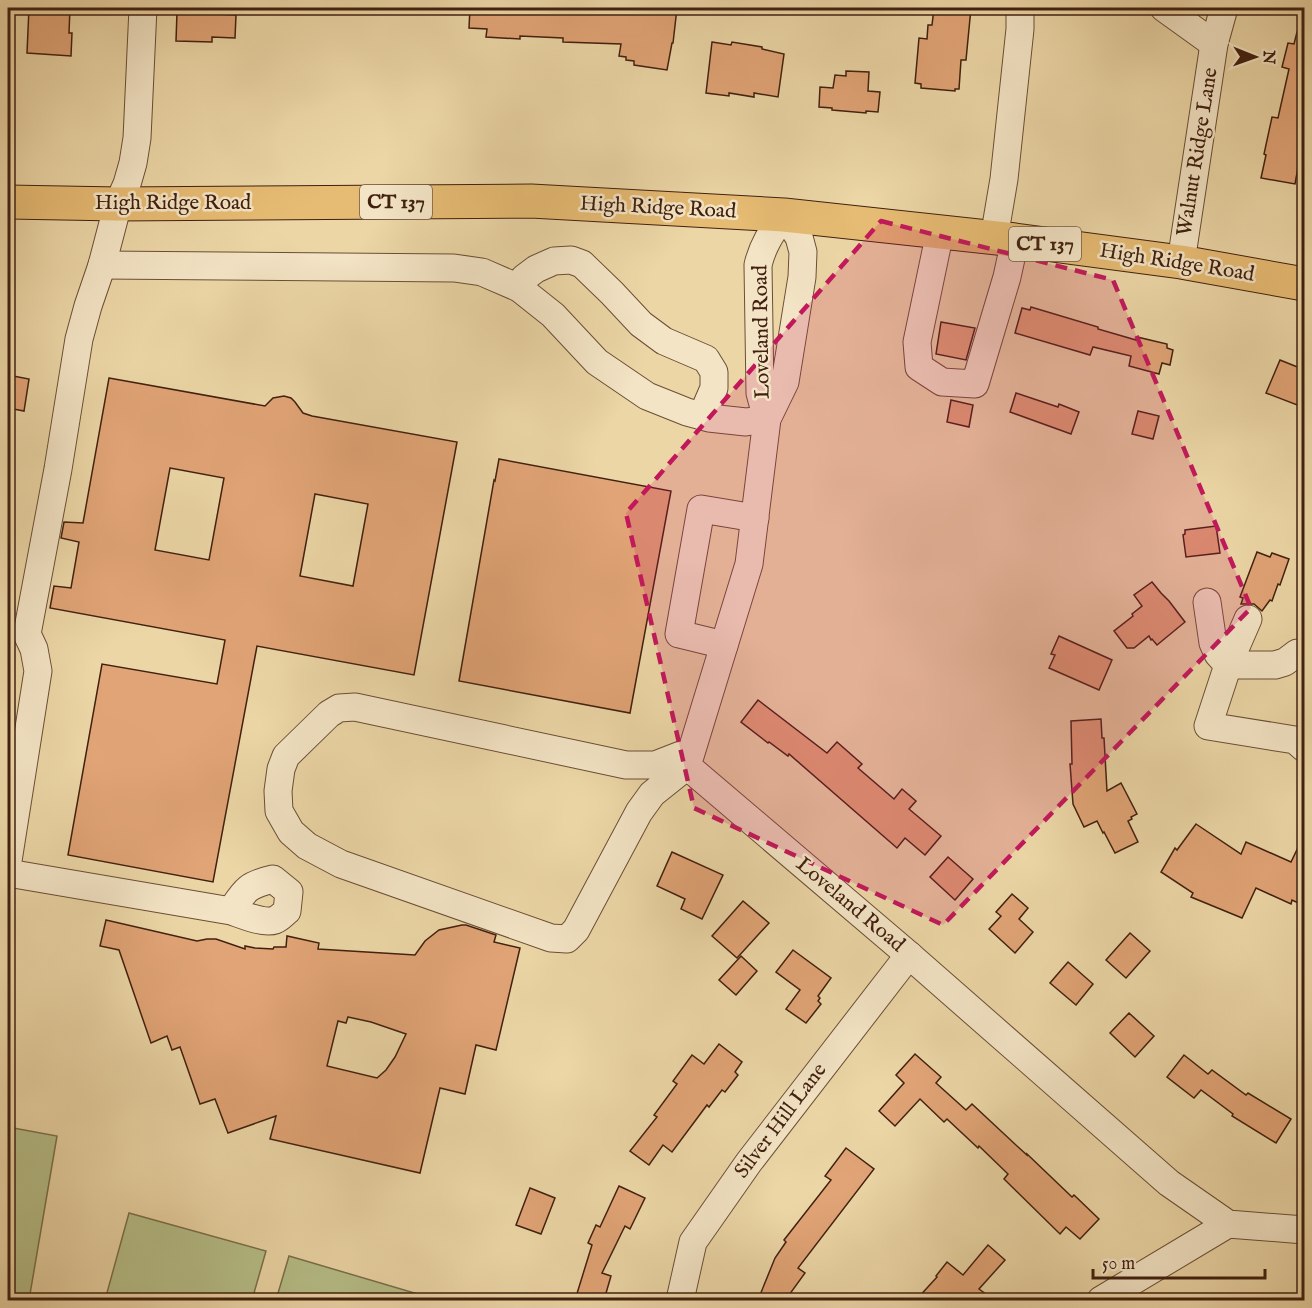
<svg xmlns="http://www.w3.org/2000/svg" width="1312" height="1308" font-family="'IM FELL English',serif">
	<rect width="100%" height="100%" fill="#ecd6a6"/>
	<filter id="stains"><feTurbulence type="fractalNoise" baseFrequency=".00333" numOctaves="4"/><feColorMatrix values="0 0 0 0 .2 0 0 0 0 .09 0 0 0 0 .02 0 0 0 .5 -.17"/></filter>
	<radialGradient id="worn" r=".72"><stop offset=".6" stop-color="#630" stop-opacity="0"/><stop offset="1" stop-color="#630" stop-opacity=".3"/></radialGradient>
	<g fill="#b6be88" stroke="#7b6f4c" stroke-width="1.5">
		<path d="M8,1127L57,1136L29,1300H8Z"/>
		<path d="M129,1213L266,1251L252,1300H105Z"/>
		<path d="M289,1256L428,1297L427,1300H276Z"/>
	</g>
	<g fill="#e1a476" stroke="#402010" stroke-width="1.5" fill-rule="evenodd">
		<path d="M29,8H70L69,33H72L71,56L27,53Z"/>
		<path d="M470,8H557V10L625,14L626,8H677L673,43H672L667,70L634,65V61L626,60V57L619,56L621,44L563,42V38L520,36V39L486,37L487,29L469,28Z"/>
		<path d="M934,8H971L966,60H961L959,89H955V91L921,88V84L915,83L919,38L927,39L928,25H932Z"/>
		<path d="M177,12L236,15L235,38L212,37V42L176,41Z"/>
		<path d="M1297,32L1305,33V163L1299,162L1295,184L1261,178L1266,155L1264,154L1272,117L1278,118L1289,69L1282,67L1288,43L1294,44Z"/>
		<path d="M712,42L731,45L732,42L762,47V49L784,54L778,97L754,93V97L729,93V96L706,93Z"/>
		<path d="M846,71L869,72L868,91L880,92L878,112L866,111V113L832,110V108L819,107L820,87L833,88L835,75L846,76Z"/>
		<path d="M1031,307L1098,327V329L1136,340L1137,337L1167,344V348L1173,350L1170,365L1162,363L1159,374L1129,366L1131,356L1093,347L1090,355L1015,333L1022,308L1030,310Z"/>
		<path d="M941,322L975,328L966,360L936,354Z"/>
		<path d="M1280,360L1305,370V408L1266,393Z"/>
		<path d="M8,375L29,379L24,411L8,408Z"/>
		<path d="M109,378L265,406L273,398L284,396L291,398L295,402L303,413L312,416L457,442L414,675L257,646L213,882L68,855L102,664L217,684L225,640L50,608L54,586L71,588L79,542L61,538L64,522L83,523ZM170,468L224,478L209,560L155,550ZM315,494L368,504L353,586L300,576Z"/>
		<path d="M1016,393L1058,407L1059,404L1079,412L1071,434L1010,412Z"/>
		<path d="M951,400L973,405L969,427L947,422Z"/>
		<path d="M1138,411L1159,416L1153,439L1132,434Z"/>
		<path d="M499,459L671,491L630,713L459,681L494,480L495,481Z"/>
		<path d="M1216,526L1220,553L1186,557L1183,535L1185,534V530Z"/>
		<path d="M1257,552L1270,557L1272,553L1289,559L1280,585L1278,584L1272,601L1270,600L1262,611L1254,604H1241L1243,598L1240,597Z"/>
		<path d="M1152,582L1161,593L1169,601L1185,622L1157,645L1152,639L1151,640L1149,636L1134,648H1127L1114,631L1133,616L1132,614L1142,606L1134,595Z"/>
		<path d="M1059,636L1112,660L1099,690L1049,668L1055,655L1051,654Z"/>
		<path d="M758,700L827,753L837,742L862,764L858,768L894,799L902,789L916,801L909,809L941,836L925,855L905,838L897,848L789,754L788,756L769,742L768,743L741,722Z"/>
		<path d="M1101,719L1102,738H1104L1107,791L1121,783L1137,814L1131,817L1132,819L1128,821L1138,842L1115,853L1104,832L1103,833L1097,821L1084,827L1073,804L1070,764H1072L1071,721Z"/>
		<path d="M1196,824L1241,854L1246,842L1291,862L1305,833V906L1292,900L1291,904L1256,888L1242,918L1191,897L1193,893L1161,872L1175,848L1177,850Z"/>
		<path d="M672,852L723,875L702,919L681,909L685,899L657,886Z"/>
		<path d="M948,857L973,879L955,900L930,877Z"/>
		<path d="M1012,894L1028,908L1019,919L1033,932L1015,953L989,929L1001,916L996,912Z"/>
		<path d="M743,901L769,923L737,958L712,936Z"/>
		<path d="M106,920L197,941L207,939H216L245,949V946L255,948L273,949L274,947H286L287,936L319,943L318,949L415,955L425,941L439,930L462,925H466L496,935L494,942L520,948L496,1050L476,1045L465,1094L440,1088L420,1173L270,1139L276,1116L228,1133L215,1099L200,1104L180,1047L172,1050L167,1036L151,1043L119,950L100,946ZM348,1017L371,1022L406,1034L395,1057L386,1070L377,1078L327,1066L338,1021L346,1023Z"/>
		<path d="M1130,933L1150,951L1126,978L1106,960Z"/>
		<path d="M793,950L831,978L818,996L820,998L818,1001L821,1004L806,1023L786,1009L800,990L776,972Z"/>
		<path d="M741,956L757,971L736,995L719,980Z"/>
		<path d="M1068,962L1093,984L1076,1005L1050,983Z"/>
		<path d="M1129,1013L1154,1036L1135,1057L1110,1033Z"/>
		<path d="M719,1044L742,1062L735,1072L738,1075L725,1092L722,1090L709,1107L707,1105L672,1152L663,1145L649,1165L630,1151L657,1117L654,1115L677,1084L673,1081L692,1055L704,1064Z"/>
		<path d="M915,1054L941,1077L936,1083L966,1110L972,1104L1017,1146L1027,1155V1154L1072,1197L1074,1195L1099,1219L1080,1239L1066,1227L1060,1234L1004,1179L1008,1174L979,1146L978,1148L947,1119L944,1122L920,1099L895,1126L879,1111L904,1083L896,1075Z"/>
		<path d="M1184,1055L1208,1074L1212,1070L1246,1095L1248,1093L1291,1119L1276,1143L1232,1116L1233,1114L1201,1090L1194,1098L1167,1077Z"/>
		<path d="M846,1148L874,1169L798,1268L805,1273L789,1295L787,1300H758L775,1258L786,1242L784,1240L831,1180L825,1176Z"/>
		<path d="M619,1186L645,1198L630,1229L625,1226L602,1273L611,1276L604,1300H575L592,1245L588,1243L596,1225L600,1227Z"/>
		<path d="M530,1188L555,1198L541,1234L516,1225Z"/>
		<path d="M988,1245L1005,1260L979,1289L994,1300H916L937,1277L936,1276L947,1262L963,1275Z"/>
	</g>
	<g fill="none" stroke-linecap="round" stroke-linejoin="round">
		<defs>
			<g id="minor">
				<path d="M1164,8L1214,44"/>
				<path d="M940,232L917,342L919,367L942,382L975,384L1007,277L1015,240"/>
				<path d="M994,238L1004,179L1020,29V8"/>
				<path d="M1181,262L1214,44L1224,8"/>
				<path d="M102,265L454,268L482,272L519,288L553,315L597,362L647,396L687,412L709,418L746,422L767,419"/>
				<path d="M519,288L524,278L536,269L554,261L571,260L582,264L612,293L641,324L664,341L706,359L714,372V388L702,416"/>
				<path d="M767,419L760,393L758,265C763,244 772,232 784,215L799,237L803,252L802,277L785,382L767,419L749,564L687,766L909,955L1169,1183L1228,1224L1304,1230"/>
				<path d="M1207,602L1213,643L1218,654L1228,665L1208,726L1295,740L1304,748"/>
				<path d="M1248,619L1228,665H1275L1285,662L1297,653"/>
				<path d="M724,645L679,634L701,509L755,518"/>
				<path d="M687,766L652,794L639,812L576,930L567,939L551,938L341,864L307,846L291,832L279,811L278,791L281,769L286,756L329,714L339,708L355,707L626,765H655L691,751"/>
				<path d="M8,861L38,671L34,649L27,634L58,469L79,339L88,306L102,265L118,204L127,184L133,163L137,138L143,8"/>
				<path d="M8,873L231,911C243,915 264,924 275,920C280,918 283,914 287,911L289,892L273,879C247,885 245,890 231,911"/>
				<path d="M680,1300L693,1242L749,1162L909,955"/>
				<path d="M1101,1300L1228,1224"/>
			</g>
			<path id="major" d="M8,202L118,204L531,201L784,215L1015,240L1181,262L1304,284"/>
		</defs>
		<use href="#minor" stroke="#6b4e36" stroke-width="29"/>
		<use href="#major" stroke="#402010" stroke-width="35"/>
		<use href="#minor" stroke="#f3e4c5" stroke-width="27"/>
		<use href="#major" stroke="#e6bb73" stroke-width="33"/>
	</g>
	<path fill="#c2185b" fill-opacity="0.2" stroke="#c2185b" stroke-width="4.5" stroke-dasharray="12 8" stroke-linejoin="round" d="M881,221L1113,280L1251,608L943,925L694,808L626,513Z"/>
	<g text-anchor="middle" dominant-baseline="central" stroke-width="5" stroke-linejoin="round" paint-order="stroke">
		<g fill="#f3e4c5" stroke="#765b46" stroke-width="1.5">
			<rect x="360" y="185" width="72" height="34" rx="4.5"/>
			<rect x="1009" y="227" width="72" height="34" rx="4.5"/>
		</g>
		<g font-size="20" font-weight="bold" fill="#402010">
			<text x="396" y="202">CT 137</text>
			<text x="1045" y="244">CT 137</text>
		</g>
		<g font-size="21" fill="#402010" stroke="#f3e4c5">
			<text transform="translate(1198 152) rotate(-81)">Walnut Ridge Lane</text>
			<text x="173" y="203">High Ridge Road</text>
			<text transform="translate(658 208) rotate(3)">High Ridge Road</text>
			<text transform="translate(1177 263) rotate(9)">High Ridge Road</text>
			<text transform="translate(762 332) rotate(-91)">Loveland Road</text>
			<text transform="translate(850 905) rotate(40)">Loveland Road</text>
			<text transform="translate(781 1121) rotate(-53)">Silver Hill Lane</text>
		</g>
	</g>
	<rect width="1312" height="1308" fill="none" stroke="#ecd6a6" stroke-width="30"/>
	<rect x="9" y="9" width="1294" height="1290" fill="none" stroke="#402010" stroke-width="3"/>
	<rect x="15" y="15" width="1282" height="1278" fill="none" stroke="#402010" stroke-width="1.5"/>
	<g transform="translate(1255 57) rotate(91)" stroke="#f3e4c5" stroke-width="4.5" paint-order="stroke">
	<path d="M0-4.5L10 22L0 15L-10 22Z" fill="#402010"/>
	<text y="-9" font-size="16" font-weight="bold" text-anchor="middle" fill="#402010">N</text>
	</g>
	<path d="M1093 1269v9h172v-9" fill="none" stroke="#402010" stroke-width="3"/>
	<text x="1102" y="1269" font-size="18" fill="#402010" stroke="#f3e4c5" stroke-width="4.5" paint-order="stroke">50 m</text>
	<rect width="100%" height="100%" filter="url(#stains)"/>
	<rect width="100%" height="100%" fill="url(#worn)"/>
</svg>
